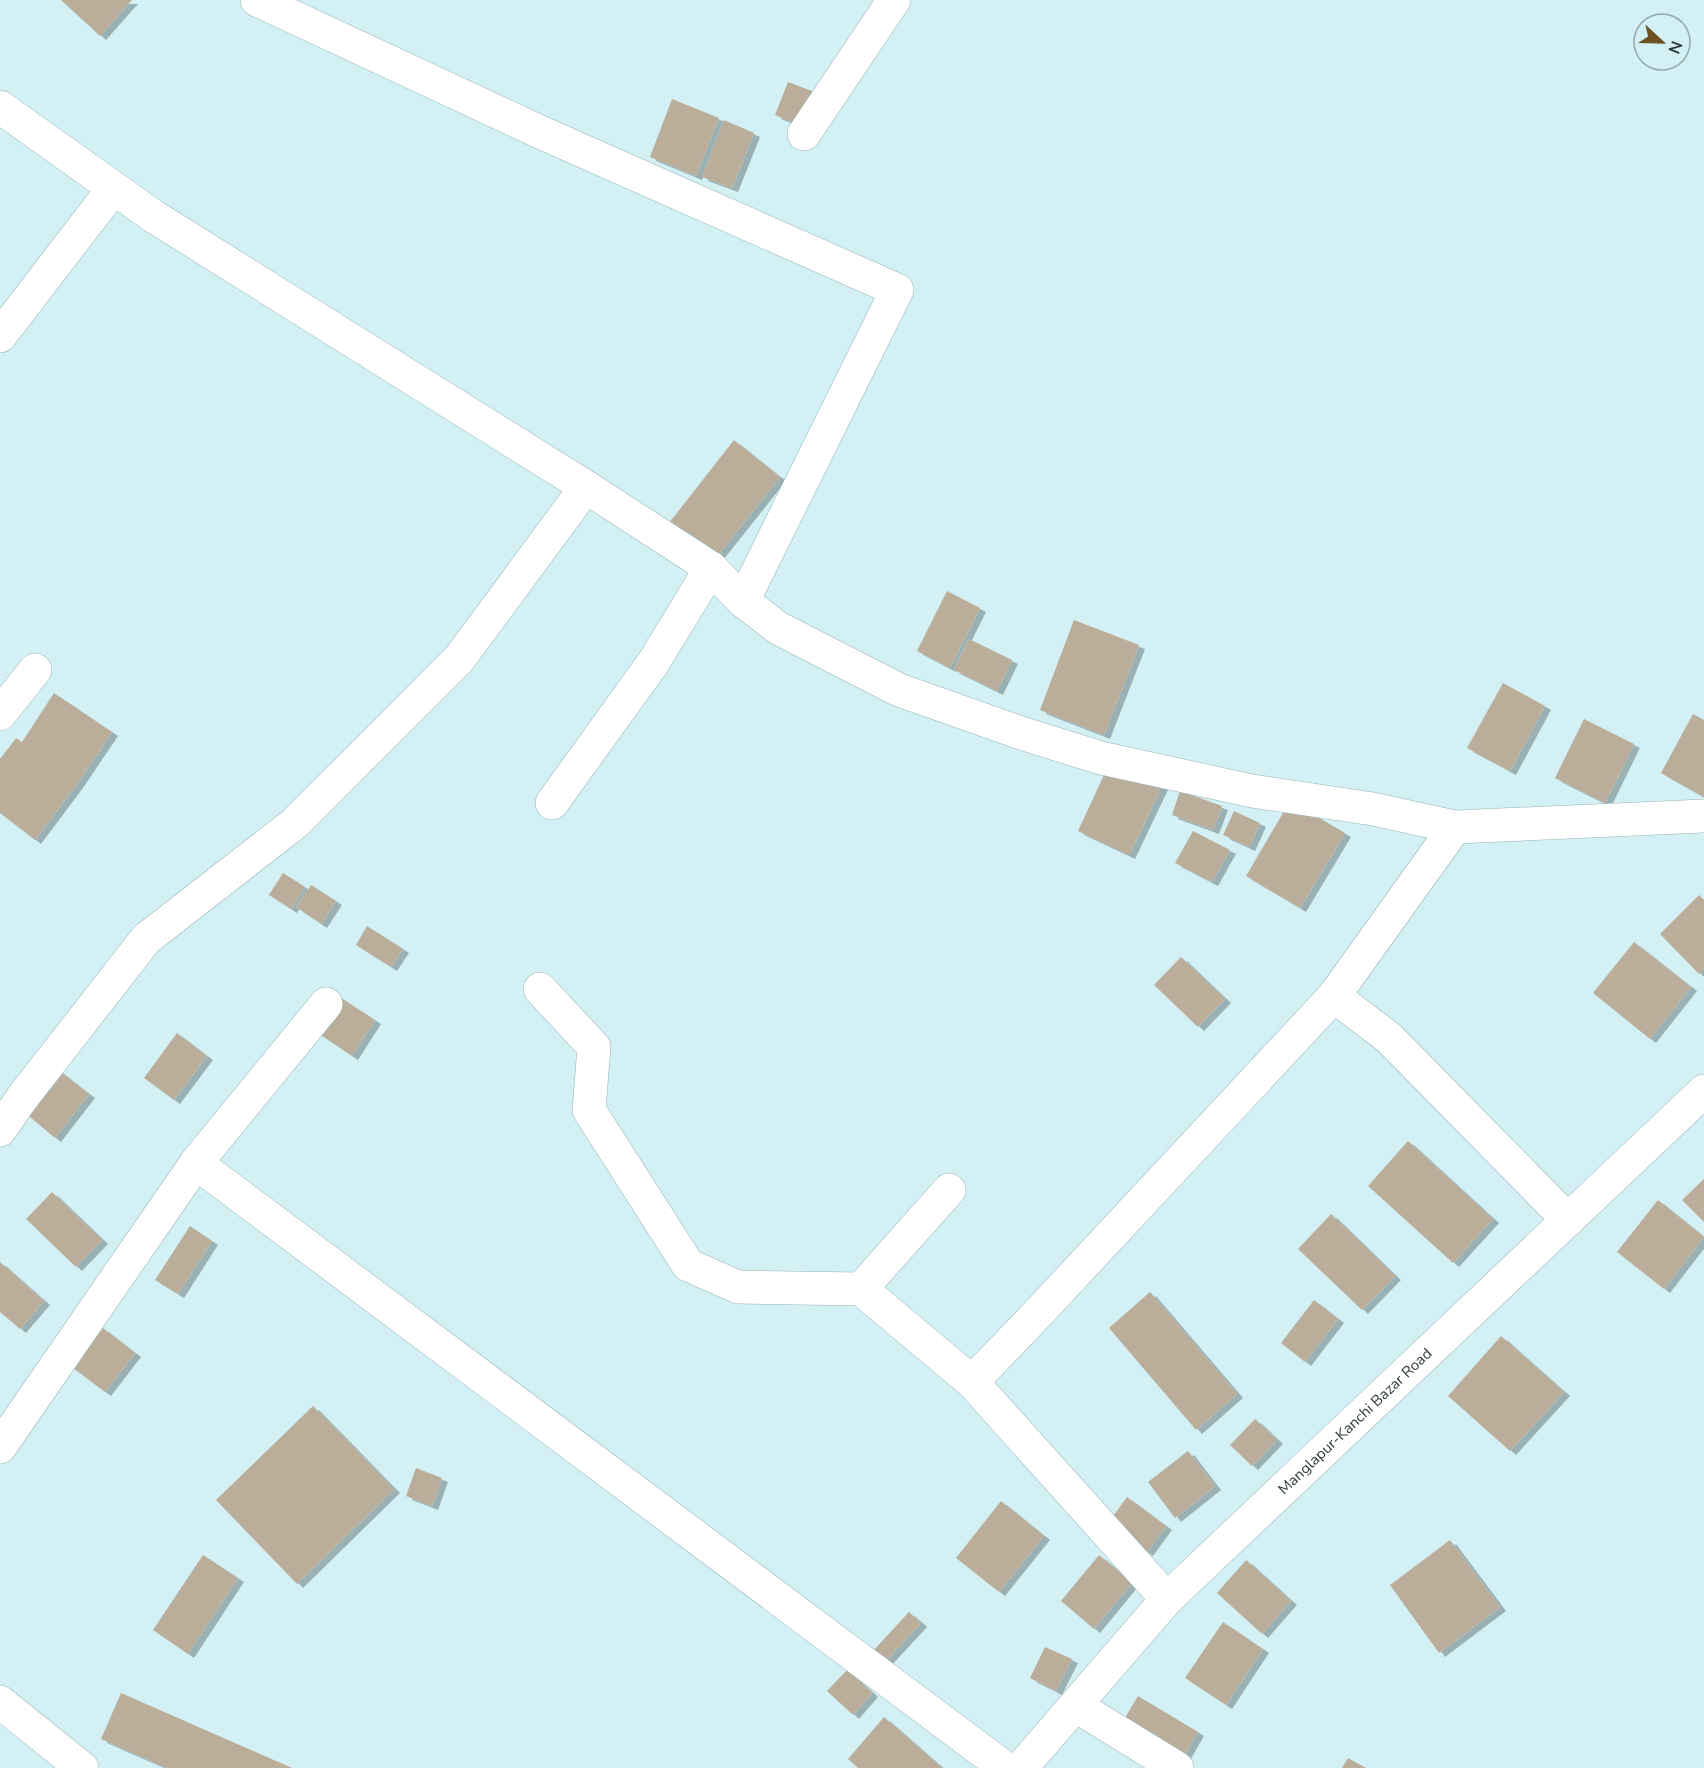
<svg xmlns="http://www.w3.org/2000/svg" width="1704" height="1768" font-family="'Nunito Sans',sans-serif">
	<defs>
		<filter id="shadow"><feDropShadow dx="6" dy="4" stdDeviation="0" flood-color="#0004"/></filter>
	</defs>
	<rect width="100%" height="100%" fill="#d3f0f4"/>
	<g fill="#baae9b" filter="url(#shadow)">
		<path d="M61,0H132L100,36Z"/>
		<path d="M788,82L817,93L804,127L775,115Z"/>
		<path d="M672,99L719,118L696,176L650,157Z"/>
		<path d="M724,120L754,133L732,188L702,177Z"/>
		<path d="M734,440L780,477L714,560L669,523Z"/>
		<path d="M947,591L980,608L950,668L917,651Z"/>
		<path d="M1074,620L1139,645L1104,735L1040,710Z"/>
		<path d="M969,639L1012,660L997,691L954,670Z"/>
		<path d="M1503,683L1545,706L1510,771L1467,748Z"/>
		<path d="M54,693L112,732L77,784L35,840L0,813V759L16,738L22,742Z"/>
		<path d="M1693,714L1704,720V797L1661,773Z"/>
		<path d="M1584,719L1634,744L1605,803L1555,778Z"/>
		<path d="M1110,762L1162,786L1129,855L1078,831Z"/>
		<path d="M1180,791L1222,806L1213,830L1172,815Z"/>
		<path d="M1290,801L1345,833L1300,908L1246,876Z"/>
		<path d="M1234,811L1260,823L1249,847L1223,835Z"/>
		<path d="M1193,831L1230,850L1212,882L1175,863Z"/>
		<path d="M283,873L305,887L291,909L269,895Z"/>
		<path d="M311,885L336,901L321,924L296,907Z"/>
		<path d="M1699,895L1704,900V968L1699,974L1660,934Z"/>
		<path d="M367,926L403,949L391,967L356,945Z"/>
		<path d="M1634,942L1691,987L1650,1039L1593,993Z"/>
		<path d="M1181,957L1225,999L1198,1027L1154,985Z"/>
		<path d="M338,996L375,1020L352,1056L315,1031Z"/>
		<path d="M177,1033L207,1056L174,1100L144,1078Z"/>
		<path d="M57,1069L89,1094L55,1138L24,1112Z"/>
		<path d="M1408,1141L1493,1219L1453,1263L1368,1186Z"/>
		<path d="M1704,1179V1222L1682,1200Z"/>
		<path d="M52,1192L102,1240L76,1267L26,1219Z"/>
		<path d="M1658,1200L1704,1237L1664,1289L1617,1252Z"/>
		<path d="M1331,1214L1395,1276L1362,1310L1298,1249Z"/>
		<path d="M190,1226L212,1241L178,1294L155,1280Z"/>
		<path d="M0,1262L44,1301L20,1329L0,1312Z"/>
		<path d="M1150,1292L1237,1394L1196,1430L1109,1328Z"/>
		<path d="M1314,1300L1338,1319L1305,1362L1281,1343Z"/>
		<path d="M103,1328L135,1353L105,1392L73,1368Z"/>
		<path d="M1501,1336L1564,1392L1510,1451L1448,1396Z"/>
		<path d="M313,1406L394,1489L297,1584L216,1500Z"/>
		<path d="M1255,1419L1277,1440L1252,1466L1230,1445Z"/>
		<path d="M1188,1451L1215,1486L1175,1518L1148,1482Z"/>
		<path d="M416,1468L442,1478L432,1506L406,1496Z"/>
		<path d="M1127,1497L1166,1526L1147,1552L1108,1523Z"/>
		<path d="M1001,1501L1044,1536L999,1592L956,1558Z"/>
		<path d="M1450,1540L1500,1607L1439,1653L1390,1585Z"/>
		<path d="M203,1555L238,1578L188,1654L153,1630Z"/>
		<path d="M1099,1555L1132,1583L1094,1629L1061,1601Z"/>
		<path d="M1246,1560L1291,1601L1262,1634L1217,1593Z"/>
		<path d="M909,1612L921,1623L885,1662L873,1651Z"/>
		<path d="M1223,1622L1263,1649L1226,1705L1185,1678Z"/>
		<path d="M1045,1647L1072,1659L1056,1691L1030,1678Z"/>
		<path d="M847,1670L872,1693L853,1715L827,1691Z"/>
		<path d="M121,1693L292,1768H167L101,1739Z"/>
		<path d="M1138,1696L1198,1732L1183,1758L1123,1721Z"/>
		<path d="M884,1717L942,1768H858L848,1759Z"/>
		<path d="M1348,1758L1366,1768H1342Z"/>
	</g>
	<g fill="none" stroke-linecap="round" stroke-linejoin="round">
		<defs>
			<g id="street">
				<path d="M257,0L540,132L897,290L743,601"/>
				<path d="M0,107L153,216L586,487L711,568L743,601L778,628L899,690L1021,733L1101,758L1252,791L1373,809L1455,827L1704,816"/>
				<path d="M804,134L894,0"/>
				<path d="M0,336L113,189"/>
				<path d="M0,714L35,670"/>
				<path d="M552,803L653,663L711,568"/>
				<path d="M1455,827L1334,996L1389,1038L1568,1220"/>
				<path d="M540,989L594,1047L589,1110L688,1265L738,1287L861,1289L972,1382L1167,1599"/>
				<path d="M0,1130L22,1098L146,939L295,823L459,659L586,487"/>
				<path d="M196,1163L1005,1768"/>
				<path d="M861,1289L949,1190"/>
				<path d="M972,1382L1041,1310L1334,996"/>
				<path d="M0,1447L196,1163L326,1004"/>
				<path d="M0,1702L82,1768"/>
				<path d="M1076,1706L1177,1768"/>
			</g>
			<g id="secondary">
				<path id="s1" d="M1021,1768L1167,1599L1704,1091"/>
			</g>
		</defs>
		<use href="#street" stroke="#96b2b5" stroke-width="34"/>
		<use href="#secondary" stroke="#96b2b5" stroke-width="34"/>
		<use href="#street" stroke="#fff" stroke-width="33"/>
		<use href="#secondary" stroke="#fff" stroke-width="33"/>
	</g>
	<g text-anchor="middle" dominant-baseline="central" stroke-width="5" stroke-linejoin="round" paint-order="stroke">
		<g font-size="15" fill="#303b3d" stroke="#d3f0f4">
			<text stroke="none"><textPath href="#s1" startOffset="482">Manglapur-Kanchi Bazar Road</textPath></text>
		</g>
	</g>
	<g transform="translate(1662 42) rotate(112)"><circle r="28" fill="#d3f0f4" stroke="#92a8ab" stroke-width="1.5"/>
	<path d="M0-4.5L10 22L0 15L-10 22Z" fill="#6c5123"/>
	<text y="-9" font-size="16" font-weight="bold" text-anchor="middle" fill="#303b3d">N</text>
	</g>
</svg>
